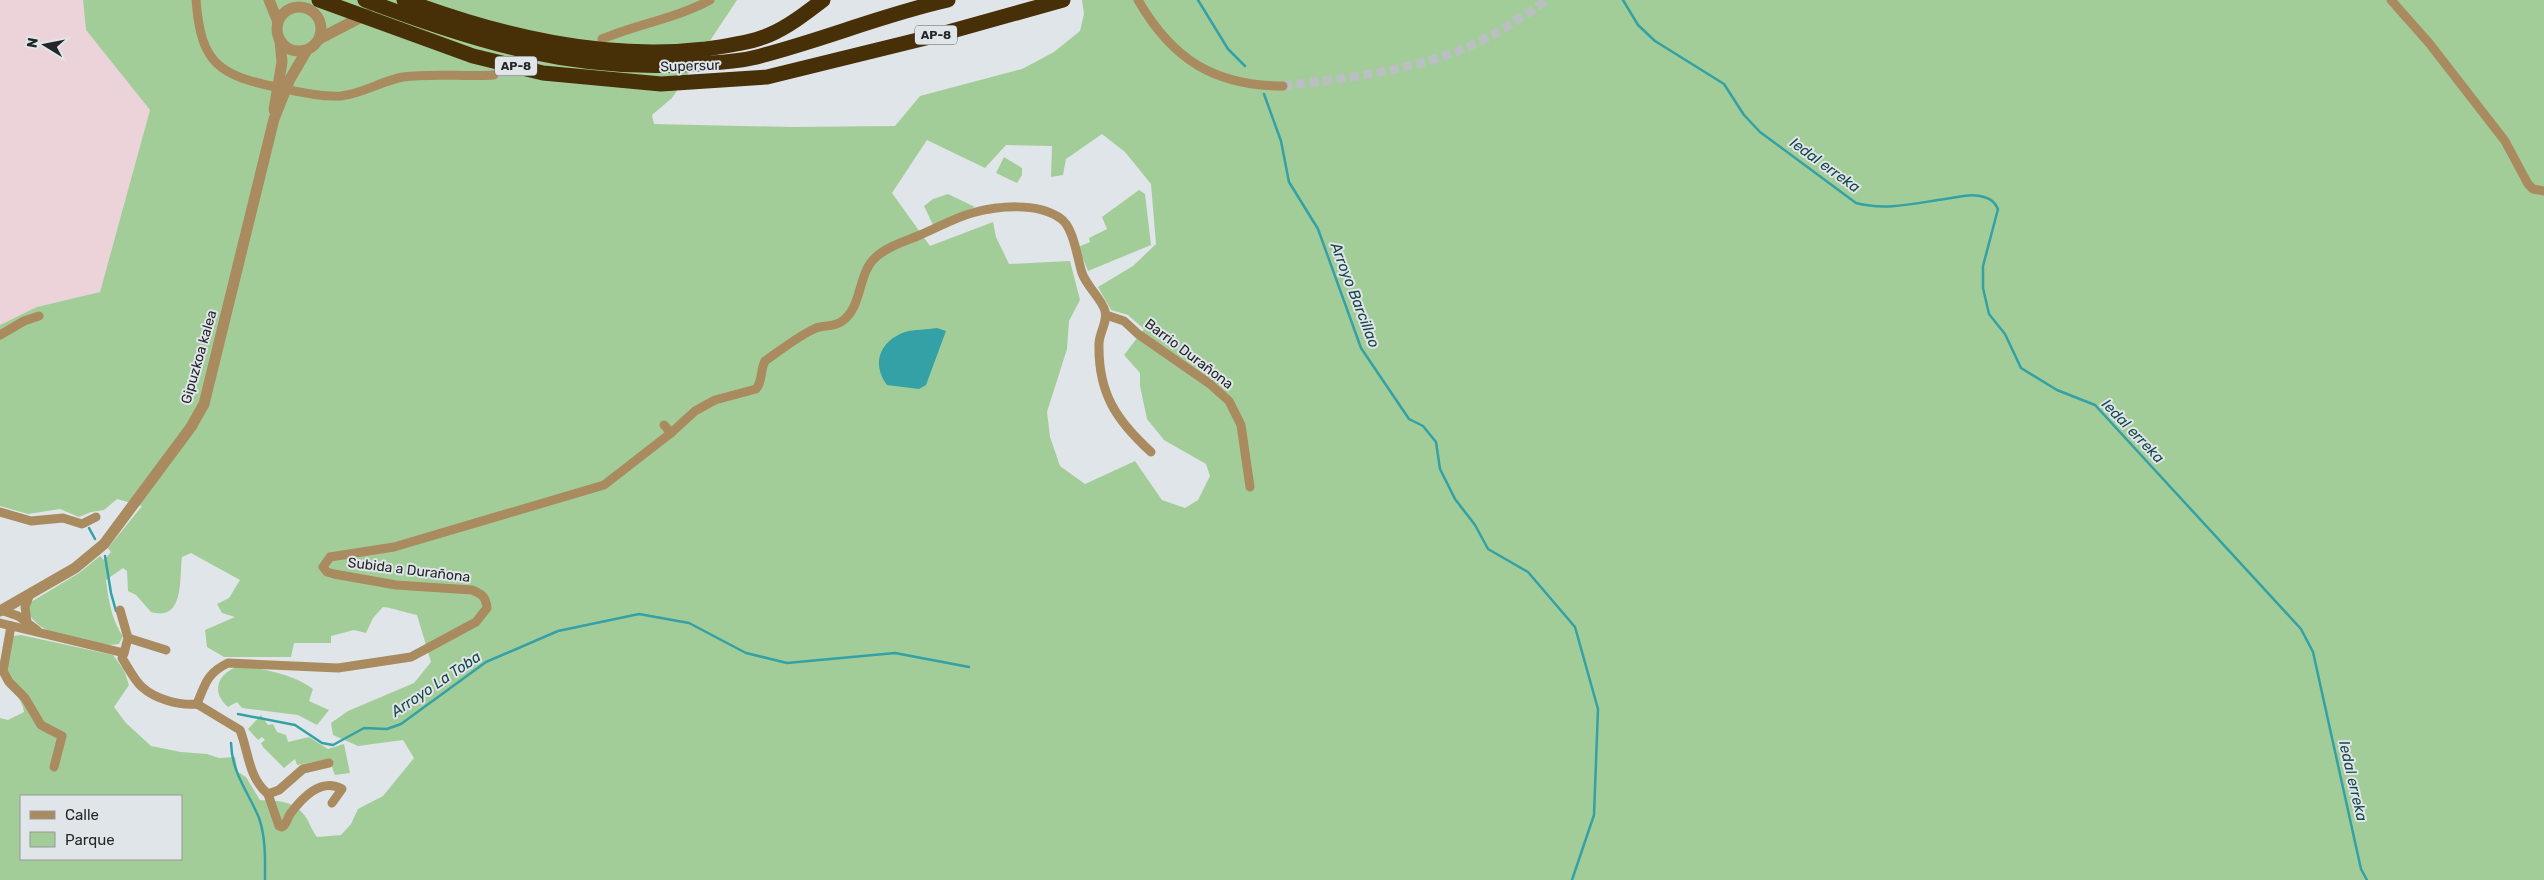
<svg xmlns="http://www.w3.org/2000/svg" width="2544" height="880" font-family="Rubik,sans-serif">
	<rect width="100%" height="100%" fill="#e0e5e9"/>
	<path fill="#ecd3da" d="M0,0H83L86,30L150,110L100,292L37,307L0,325Z"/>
	<g fill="#a3cd98" fill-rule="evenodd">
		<path d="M83,0H737L672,98L652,115L654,124L791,127L895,126L920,96L1022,69L1054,52L1080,31L1084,14L1082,0H2544V880H0V718L8,720L24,712C23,701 14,693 10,683C3,668 10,651 13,636L21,635L113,655L124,670L129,685L114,707L126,723L151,746L181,752L207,754L219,758L235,757L238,772L246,777L260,800C278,801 294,800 305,816C310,823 311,829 317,837L341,835L351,824L358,809L383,796L414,758L403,740L358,746L333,735L331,723L348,711L414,683L431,662L417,615C405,613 395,608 383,607L373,618L366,633L354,630L331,636V643H294L291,657H224L207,647L205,630L235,617L222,613L217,604L229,598L240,580L191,553L182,557C179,578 185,622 151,612L136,595L128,591L127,571L123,568L106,580C108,597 112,622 123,636L119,644C104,648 59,636 45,629C39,626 34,621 30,616L28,610L31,602L79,573L100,556L104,560L111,552L108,548L142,506L117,499L104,510L91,512L79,517L60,509L28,514L0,506V325L37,307L100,292L150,110L86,30ZM1102,134L1125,152L1151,184L1156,244L1133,266L1098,287L1111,310L1128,315L1144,329L1124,355L1140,373V386L1147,419L1164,440L1206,464L1210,476L1198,500L1185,508L1162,500L1135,461L1085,484L1060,466L1050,437L1047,412L1067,349L1069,321L1080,300L1070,261L1009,264L996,237L993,222L930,246L892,193L927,140L985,168L1006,145L1052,146L1051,177L1063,175L1066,159ZM21,796H181V859H21Z"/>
		<path d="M1004,157L1022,168V175L1017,183L996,173Z"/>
		<path d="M1139,190L1145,194L1151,245L1088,271L1078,247L1090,242L1089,238L1107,229L1102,217Z"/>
		<path d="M948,194L975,207L933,225L924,206L933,199Z"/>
		<path d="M239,666C265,669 293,674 313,689L309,701L329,710L317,725L298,715L242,708L237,702L228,707C210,691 218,673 239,666Z"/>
		<path d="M261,715L268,725L273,724L277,732L286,735L288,742L309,737L328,749L344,744L350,773L335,775L329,759L297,765L295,759L284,768L263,747L261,743L265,740L262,737L258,740L248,729Z"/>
	</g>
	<path fill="#33a1a5" d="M937,328L946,331L926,385L919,389L887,385C871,363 880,341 905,332C915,329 927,330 937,328Z"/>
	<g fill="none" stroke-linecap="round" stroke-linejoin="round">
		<g stroke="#33a1a5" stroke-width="2.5">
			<path d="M1198,0L1228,49L1245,66"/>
			<path d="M1623,0L1638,25L1655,41L1724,84L1744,115L1760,132L1856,203C1886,211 1916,203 1945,199C1958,197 1972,193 1984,197C1992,199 1995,203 1998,209L1983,266V288L1989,314L2005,334L2021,368L2057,390L2095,405L2301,629L2313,652L2361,869L2367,880"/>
			<path d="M1264,94L1281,141L1289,182L1318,229L1361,348L1409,419L1423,426L1436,442L1440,469L1455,499L1475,525L1488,549L1528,572L1575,627L1598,709L1594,815L1572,880"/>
			<path d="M89,528L95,539"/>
			<path d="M105,556L111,593L116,611"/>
			<path d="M238,714L295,725L322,743L333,745L364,728L387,729L401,724L486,662L558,631L639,614L689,623L746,653L787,663L895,653L969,667"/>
			<path d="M231,743C232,774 248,791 259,818C266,838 265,860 265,880"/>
		</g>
		<g stroke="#babfc2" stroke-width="9" stroke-dasharray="9 4.5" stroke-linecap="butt">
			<path d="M494,75L548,57"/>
			<path d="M1283,86C1363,76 1445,68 1514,22C1524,15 1537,9 1545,0"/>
		</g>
		<g stroke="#aa8a5f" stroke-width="9">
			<path d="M196,0C201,65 219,75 280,88C300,92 320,97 341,96C362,94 381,81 403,77C433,73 464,77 494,75"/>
			<path d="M1138,0C1172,59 1214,86 1283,86"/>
			<path d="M2391,0L2429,43L2505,141L2528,184L2533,189L2544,191"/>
			<path d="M602,39C638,24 677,18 710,0"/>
			<path d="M1106,315L1124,321L1138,334L1210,384L1229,401L1241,425L1250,487"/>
			<path d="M0,335L24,321L39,316"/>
			<path d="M664,425L671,433"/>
			<path d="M0,512L31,521L63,518L82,524L96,517"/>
			<path d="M1,610L18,616L37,630"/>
			<path d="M120,610L128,638L124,653"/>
			<path d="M27,622L25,607L30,594"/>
			<path d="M0,623L124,653L122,658C128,667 134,680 142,687C155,699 180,706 197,704"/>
			<path d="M11,626L3,671L9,682L25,698L41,725L62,736L54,767"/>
			<path d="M128,638L166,650"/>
			<path d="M197,704C205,684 207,673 228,663L338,668L411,657L476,622L487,608C486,597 482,594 472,590L396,585L334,574L327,572L323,567L330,557L394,547L604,485L671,433L695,411L715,400L756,389C763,381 760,370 765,361C781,350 798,336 816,328C824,325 833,327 841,322C863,308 857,273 876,257C888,246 906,241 920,235C937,228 954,218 972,213C998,206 1037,202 1060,218C1074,227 1077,258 1082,273C1087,287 1102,299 1105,311C1108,322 1099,333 1099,344C1098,393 1116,420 1151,452"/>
			<path d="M197,704L240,730C249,753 248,777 268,794L279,790L303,769L329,763"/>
			<path d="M268,794L279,826L282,827C287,824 287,819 290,814C302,798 321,777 342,789L332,803"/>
		</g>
		<g stroke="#aa8a5f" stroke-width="11">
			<path d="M269,0L278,22"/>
			<circle cx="299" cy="29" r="22"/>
			<path d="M319,39L367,14"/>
			<path d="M274,110L282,62L280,41"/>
			<path d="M0,611L75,568L104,544L191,427L204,404L274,119L290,79L307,50"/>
		</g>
		<g stroke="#472f08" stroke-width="15">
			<path d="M319,0L473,56L543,73L661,84L767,77L934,36L1063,0"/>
			<path d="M365,0C476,42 576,73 696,64C714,63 734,62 752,58C818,42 881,15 948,0"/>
			<path d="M404,0C500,36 603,61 706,49C726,46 750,43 769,35C788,27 806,13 823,0"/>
		</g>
	</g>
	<g text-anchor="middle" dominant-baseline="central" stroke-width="4" stroke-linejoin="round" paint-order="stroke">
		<g fill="#e0e5e9" stroke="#5c5f61" stroke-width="1">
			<rect x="915" y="25.5" width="42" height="19" rx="4"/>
			<rect x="495" y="56.5" width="42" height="19" rx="4"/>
		</g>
		<g font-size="12" font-weight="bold" fill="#242627">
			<text x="936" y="35">AP-8</text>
			<text x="516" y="66">AP-8</text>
		</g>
		<g font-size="14" fill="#242627" stroke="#e0e5e9">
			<text transform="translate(690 66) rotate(-2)">Supersur</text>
			<text transform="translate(1189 354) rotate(37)">Barrio Durañona</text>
			<text transform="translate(199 357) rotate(-74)">Gipuzkoa kalea</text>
			<text transform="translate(409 570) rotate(7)">Subida a Durañona</text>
		</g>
		<g font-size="15" font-style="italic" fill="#174748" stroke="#e0e5e9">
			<text transform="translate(1825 165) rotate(36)">Iedal erreka</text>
			<text transform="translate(1355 295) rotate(69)">Arroyo Barcillao</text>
			<text transform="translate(2133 431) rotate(46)">Iedal erreka</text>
			<text transform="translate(436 684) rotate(-34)">Arroyo La Toba</text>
			<text transform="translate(2353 781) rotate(77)">Iedal erreka</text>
		</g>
	</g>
	<rect x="20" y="795" width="162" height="65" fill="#e0e5e9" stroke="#95999b"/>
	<rect x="30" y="811" width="25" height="8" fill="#aa8a5f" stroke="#95999b"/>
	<text x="65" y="820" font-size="15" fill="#242627">Calle</text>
	<rect x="30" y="832" width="25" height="15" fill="#a3cd98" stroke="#95999b"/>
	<text x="65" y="845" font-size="15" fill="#242627">Parque</text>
	<g transform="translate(45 45) rotate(280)" stroke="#e0e5e9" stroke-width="4" paint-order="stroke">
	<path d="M0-4L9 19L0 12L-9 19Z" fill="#242627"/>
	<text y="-8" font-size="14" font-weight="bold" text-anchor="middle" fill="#242627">N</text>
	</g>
</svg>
